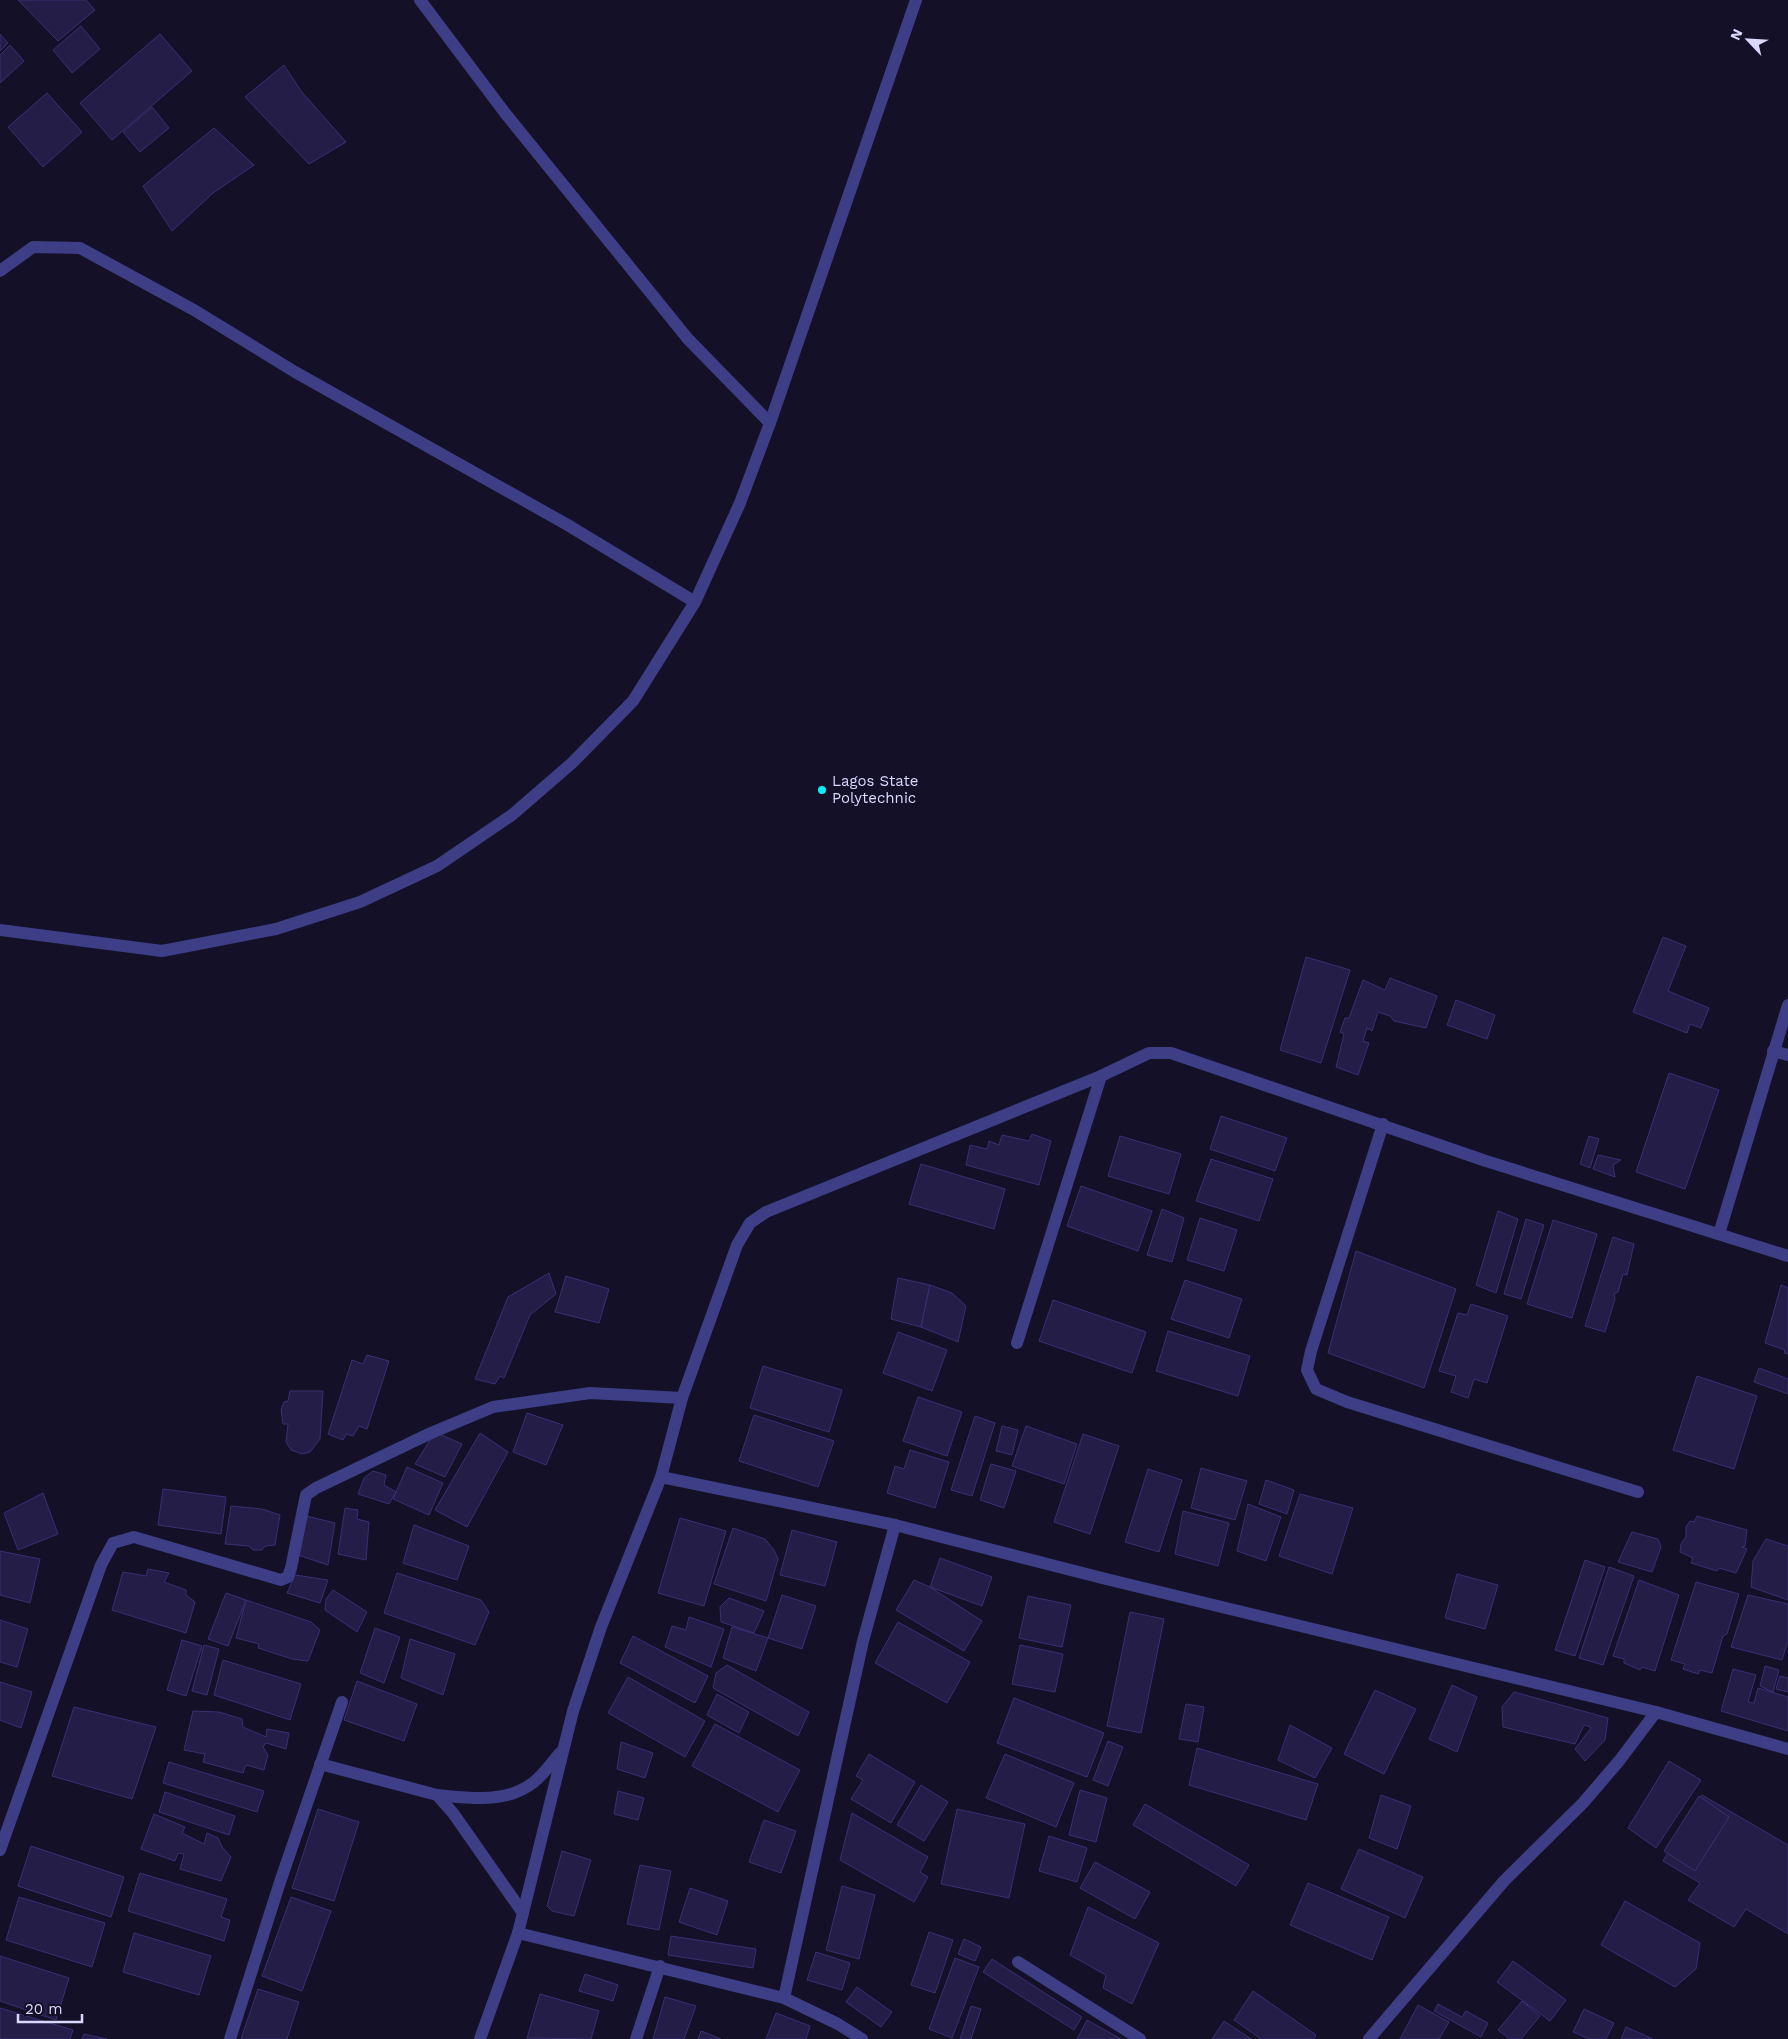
<svg xmlns="http://www.w3.org/2000/svg" width="1788" height="2039" font-family="'Work Sans',sans-serif">
	<rect width="100%" height="100%" fill="#131028"/>
	<g fill="#231d48" stroke="#393074">
		<path d="M18,0H86L95,10L58,41Z"/>
		<path d="M81,26L100,49L72,73L53,50Z"/>
		<path d="M0,34L8,43L0,51Z"/>
		<path d="M160,34L192,71L112,140L80,103Z"/>
		<path d="M10,45L24,61L0,83V55Z"/>
		<path d="M284,65L301,91L346,142L309,164L245,97Z"/>
		<path d="M47,93L82,132L43,167L8,127Z"/>
		<path d="M152,107L169,128L140,152L123,132Z"/>
		<path d="M214,128L254,165L213,193L172,231L143,186Z"/>
		<path d="M1663,937L1686,946L1668,991L1709,1008L1701,1028L1690,1024L1687,1033L1633,1012Z"/>
		<path d="M1306,957L1350,970L1321,1063L1280,1050Z"/>
		<path d="M1390,978L1437,996L1426,1028L1394,1021L1390,1016L1378,1012L1372,1031L1367,1028L1363,1041L1369,1043L1358,1075L1336,1067L1344,1034L1340,1032L1345,1018H1349L1363,980L1385,990Z"/>
		<path d="M1456,1000L1495,1015L1487,1039L1447,1025Z"/>
		<path d="M1669,1073L1719,1090L1685,1189L1636,1172Z"/>
		<path d="M1221,1116L1287,1138L1275,1171L1210,1149Z"/>
		<path d="M1032,1134L1051,1141L1039,1185L966,1165L970,1145L987,1149L989,1141L999,1145L1002,1135L1029,1141Z"/>
		<path d="M1120,1136L1181,1154L1169,1194L1108,1176Z"/>
		<path d="M1589,1136L1599,1139L1590,1168L1580,1164Z"/>
		<path d="M1598,1155L1621,1160L1613,1165L1615,1177L1593,1169Z"/>
		<path d="M1211,1159L1273,1179L1259,1221L1196,1201Z"/>
		<path d="M921,1164L1005,1189L994,1229L909,1204Z"/>
		<path d="M1081,1186L1152,1211L1138,1251L1067,1226Z"/>
		<path d="M1162,1209L1184,1218L1172,1262L1147,1255Z"/>
		<path d="M1498,1211L1518,1219L1496,1293L1476,1285Z"/>
		<path d="M1200,1218L1237,1230L1224,1271L1187,1260Z"/>
		<path d="M1526,1219L1544,1225L1521,1299L1504,1294Z"/>
		<path d="M1553,1220L1597,1234L1572,1318L1527,1304Z"/>
		<path d="M1613,1237L1634,1244L1627,1275L1623,1274L1618,1292L1614,1294L1615,1299L1605,1332L1585,1326Z"/>
		<path d="M1356,1251L1456,1289L1424,1388L1328,1353Z"/>
		<path d="M549,1273L556,1294L530,1315L504,1378L500,1376L495,1384L475,1379L508,1297Z"/>
		<path d="M566,1276L609,1289L599,1323L555,1312Z"/>
		<path d="M898,1278L930,1285L921,1327L891,1319Z"/>
		<path d="M1185,1280L1242,1299L1229,1338L1171,1319Z"/>
		<path d="M930,1285L952,1293L966,1306L958,1342L921,1327Z"/>
		<path d="M1781,1285L1788,1288V1354L1784,1353L1785,1350L1765,1343Z"/>
		<path d="M1053,1300L1146,1332L1132,1373L1039,1341Z"/>
		<path d="M1471,1304L1508,1316L1487,1383L1474,1379L1468,1398L1451,1392L1456,1376L1439,1371L1458,1313L1467,1315Z"/>
		<path d="M1168,1331L1250,1356L1238,1396L1156,1371Z"/>
		<path d="M898,1332L947,1350L932,1391L883,1373Z"/>
		<path d="M367,1355L389,1361L367,1429L359,1426L353,1436L346,1434L343,1440L328,1434L352,1360L363,1364Z"/>
		<path d="M763,1366L842,1390L829,1432L750,1408Z"/>
		<path d="M1759,1368L1788,1379V1394L1754,1382Z"/>
		<path d="M1697,1376L1757,1396L1734,1469L1673,1450Z"/>
		<path d="M290,1391H323L320,1439L310,1452L302,1454L291,1450L286,1442L288,1424H283L281,1410L284,1402L288,1401Z"/>
		<path d="M918,1397L962,1412L947,1456L903,1441Z"/>
		<path d="M527,1413L563,1425L546,1465L513,1452Z"/>
		<path d="M754,1415L834,1441L818,1487L739,1461Z"/>
		<path d="M975,1416L995,1423L972,1496L951,1490Z"/>
		<path d="M1002,1426L1018,1430L1012,1455L996,1451Z"/>
		<path d="M1026,1426L1077,1444L1064,1484L1012,1466Z"/>
		<path d="M435,1432L462,1444L445,1477L415,1464Z"/>
		<path d="M480,1433L508,1452L467,1527L435,1510Z"/>
		<path d="M1083,1434L1119,1446L1090,1534L1054,1522Z"/>
		<path d="M910,1450L949,1462L935,1508L887,1493L895,1466L904,1469Z"/>
		<path d="M991,1464L1016,1471L1004,1508L980,1500Z"/>
		<path d="M407,1467L443,1483L429,1515L393,1499Z"/>
		<path d="M1201,1468L1247,1481L1235,1520L1191,1508Z"/>
		<path d="M1148,1469L1182,1480L1159,1552L1125,1542Z"/>
		<path d="M373,1471L386,1475L384,1485L396,1492L389,1504L358,1494L364,1478Z"/>
		<path d="M1266,1480L1294,1490L1287,1514L1259,1504Z"/>
		<path d="M163,1489L226,1497L221,1534L158,1525Z"/>
		<path d="M43,1493L58,1534L18,1550L4,1513Z"/>
		<path d="M1300,1494L1353,1508L1332,1574L1279,1556Z"/>
		<path d="M1248,1504L1281,1517L1266,1561L1237,1551Z"/>
		<path d="M231,1506L262,1509L280,1515L275,1545L265,1546L262,1550H253L249,1546L225,1544Z"/>
		<path d="M345,1508L358,1510L357,1519L369,1522L366,1560L338,1554Z"/>
		<path d="M1183,1511L1229,1523L1218,1566L1175,1554Z"/>
		<path d="M302,1515L335,1523L328,1565L298,1555Z"/>
		<path d="M1697,1516L1747,1530L1745,1546L1742,1547L1747,1549L1736,1573L1719,1568L1717,1571L1691,1563L1693,1558L1680,1552L1681,1544L1686,1537V1527L1690,1521L1694,1522Z"/>
		<path d="M680,1518L726,1531L704,1606L658,1593Z"/>
		<path d="M414,1525L469,1546L457,1580L403,1563Z"/>
		<path d="M733,1528L765,1539L774,1550L778,1559L766,1601L714,1584Z"/>
		<path d="M792,1530L837,1542L825,1586L780,1575Z"/>
		<path d="M1632,1532L1658,1539L1661,1547L1652,1572L1618,1562Z"/>
		<path d="M1766,1539L1788,1546V1600L1751,1587L1753,1561Z"/>
		<path d="M0,1551L40,1559L30,1603L0,1595Z"/>
		<path d="M940,1558L992,1577L982,1606L930,1587Z"/>
		<path d="M1585,1560L1605,1567L1575,1656L1555,1650Z"/>
		<path d="M1609,1567L1634,1576L1603,1665L1579,1658Z"/>
		<path d="M148,1569L169,1573L164,1582L186,1590V1595L195,1602L186,1633L112,1610L123,1572L146,1576Z"/>
		<path d="M397,1573L481,1600L489,1612L475,1645L384,1613Z"/>
		<path d="M1457,1574L1498,1585L1485,1629L1445,1618Z"/>
		<path d="M295,1575L328,1580L320,1603L287,1593Z"/>
		<path d="M914,1580L930,1587L982,1621L964,1651L896,1610Z"/>
		<path d="M1639,1580L1679,1595L1655,1671L1642,1667L1640,1670L1624,1663V1659L1613,1656Z"/>
		<path d="M1696,1582L1739,1594L1727,1634L1723,1636L1712,1673L1700,1670L1698,1674L1683,1669L1685,1664L1671,1660Z"/>
		<path d="M333,1590L367,1612L357,1632L325,1610L326,1599Z"/>
		<path d="M226,1593L246,1600L228,1646L208,1639Z"/>
		<path d="M782,1595L816,1606L802,1649L768,1638Z"/>
		<path d="M1748,1595L1788,1604V1641L1782,1660L1731,1647Z"/>
		<path d="M1028,1596L1071,1605L1062,1647L1019,1638Z"/>
		<path d="M729,1598L764,1611L754,1633L721,1622L720,1607Z"/>
		<path d="M246,1600L311,1622L320,1630L308,1661L292,1659L258,1648L259,1644L236,1638Z"/>
		<path d="M1130,1612L1164,1619L1141,1733L1107,1726Z"/>
		<path d="M689,1617L724,1629L711,1667L665,1647L672,1626L686,1630Z"/>
		<path d="M0,1620L28,1629L17,1667L0,1662Z"/>
		<path d="M898,1622L970,1662L947,1703L875,1663Z"/>
		<path d="M732,1627L768,1638L756,1671L723,1658Z"/>
		<path d="M375,1628L400,1637L384,1683L360,1673Z"/>
		<path d="M633,1636L708,1676L695,1703L620,1663Z"/>
		<path d="M410,1639L455,1654L443,1695L401,1678Z"/>
		<path d="M182,1640L202,1646L186,1696L167,1690Z"/>
		<path d="M204,1645L219,1649L207,1695L192,1691Z"/>
		<path d="M1020,1645L1063,1654L1055,1692L1012,1684Z"/>
		<path d="M223,1660L301,1684L290,1720L214,1695Z"/>
		<path d="M727,1665L809,1712L798,1736L713,1688L716,1673Z"/>
		<path d="M1765,1666L1779,1670L1773,1692L1760,1686Z"/>
		<path d="M1733,1669L1756,1675L1748,1702L1754,1703L1758,1688L1788,1697V1731L1721,1711Z"/>
		<path d="M1780,1676L1788,1678V1692L1776,1689Z"/>
		<path d="M628,1677L705,1721L685,1757L608,1713Z"/>
		<path d="M357,1681L417,1704L404,1741L344,1720Z"/>
		<path d="M0,1682L32,1692L21,1728L0,1720Z"/>
		<path d="M1452,1685L1477,1697L1457,1752L1429,1739Z"/>
		<path d="M1375,1690L1416,1709L1384,1774L1344,1754Z"/>
		<path d="M1514,1692L1608,1718L1605,1740L1585,1761L1575,1749L1591,1728L1588,1726L1584,1725L1575,1744L1503,1727L1502,1707Z"/>
		<path d="M717,1694L749,1712L739,1733L707,1715Z"/>
		<path d="M1014,1698L1104,1733L1087,1777L997,1743Z"/>
		<path d="M1186,1704L1204,1707L1198,1742L1179,1739Z"/>
		<path d="M74,1707L156,1727L132,1799L52,1776Z"/>
		<path d="M193,1711L219,1712L242,1719L243,1727L266,1737L267,1729L289,1733L286,1749L266,1743L263,1747L268,1755L264,1770L246,1765L243,1773L203,1762L205,1754L184,1750Z"/>
		<path d="M715,1724L800,1770L778,1812L692,1766Z"/>
		<path d="M1290,1725L1332,1748L1315,1778L1278,1760Z"/>
		<path d="M1108,1741L1123,1747L1108,1786L1093,1780Z"/>
		<path d="M621,1742L653,1753L645,1778L617,1769Z"/>
		<path d="M1197,1748L1318,1784L1306,1820L1189,1785Z"/>
		<path d="M869,1754L915,1782L891,1823L851,1799L863,1780L856,1776Z"/>
		<path d="M1005,1754L1074,1783L1056,1827L986,1798Z"/>
		<path d="M1669,1761L1701,1780L1656,1848L1628,1828Z"/>
		<path d="M169,1762L264,1791L257,1812L163,1783Z"/>
		<path d="M921,1785L948,1802L924,1841L897,1825Z"/>
		<path d="M1080,1790L1107,1798L1096,1842L1069,1835Z"/>
		<path d="M618,1791L644,1798L638,1820L614,1814Z"/>
		<path d="M165,1792L235,1816L229,1835L159,1812Z"/>
		<path d="M1381,1795L1411,1806L1397,1849L1369,1838Z"/>
		<path d="M1702,1795L1788,1845V1934L1746,1909L1734,1927L1688,1900L1700,1883L1663,1861Z"/>
		<path d="M1699,1796L1729,1817L1695,1871L1664,1851Z"/>
		<path d="M1145,1804L1249,1865L1236,1886L1133,1825Z"/>
		<path d="M318,1809L359,1822L334,1901L292,1888Z"/>
		<path d="M957,1809L1025,1824L1009,1898L941,1884Z"/>
		<path d="M852,1813L928,1857L920,1872L928,1877L914,1902L840,1860Z"/>
		<path d="M154,1814L185,1827L182,1833L204,1844L207,1833L218,1838L222,1847L231,1857L221,1881L180,1869L184,1854L178,1853L175,1861L141,1849Z"/>
		<path d="M764,1820L796,1831L781,1873L749,1862Z"/>
		<path d="M1049,1836L1087,1848L1077,1882L1039,1871Z"/>
		<path d="M31,1846L124,1877L111,1917L18,1886Z"/>
		<path d="M1359,1849L1423,1877L1405,1918L1341,1889Z"/>
		<path d="M562,1851L591,1860L574,1916L552,1911L547,1906Z"/>
		<path d="M1095,1862L1150,1892L1135,1919L1080,1888Z"/>
		<path d="M640,1865L671,1871L659,1930L627,1924Z"/>
		<path d="M140,1873L227,1899L221,1917L230,1920L224,1941L128,1911Z"/>
		<path d="M1308,1883L1389,1917L1372,1960L1290,1925Z"/>
		<path d="M842,1886L875,1895L859,1959L826,1950Z"/>
		<path d="M690,1888L728,1901L717,1935L679,1922Z"/>
		<path d="M19,1897L105,1923L92,1967L6,1940Z"/>
		<path d="M291,1897L331,1911L302,1991L262,1976Z"/>
		<path d="M1625,1901L1700,1943L1696,1969L1675,1987L1601,1945Z"/>
		<path d="M1088,1907L1159,1943L1132,2004L1103,1988L1106,1975L1070,1955Z"/>
		<path d="M929,1932L953,1940L935,1993L911,1985Z"/>
		<path d="M134,1933L211,1956L199,1995L123,1972Z"/>
		<path d="M671,1936L756,1949L753,1968L668,1955Z"/>
		<path d="M964,1939L981,1947L975,1961L958,1954Z"/>
		<path d="M816,1952L850,1963L842,1990L807,1980Z"/>
		<path d="M0,1956L69,1978L56,2020L0,2001Z"/>
		<path d="M955,1958L979,1967L952,2038L929,2029Z"/>
		<path d="M992,1959L1082,2017L1074,2030L983,1972Z"/>
		<path d="M1513,1961L1566,2000L1550,2021L1497,1982Z"/>
		<path d="M585,1974L618,1985L613,2001L579,1991Z"/>
		<path d="M857,1987L892,2012L881,2027L846,2002Z"/>
		<path d="M258,1989L299,2002L287,2039H241Z"/>
		<path d="M1253,1991L1316,2035L1314,2039H1261L1234,2020Z"/>
		<path d="M540,1994L599,2011L591,2039L527,2038Z"/>
		<path d="M665,1997L696,2006L684,2039H653Z"/>
		<path d="M1522,2001L1540,2016L1521,2039H1510L1498,2030Z"/>
		<path d="M1438,2004L1462,2017L1466,2011L1488,2023L1481,2037L1434,2011Z"/>
		<path d="M1418,2005L1449,2022L1439,2039H1400Z"/>
		<path d="M971,2006L981,2009L971,2039H960Z"/>
		<path d="M0,2008L73,2030L70,2039H0Z"/>
		<path d="M1584,2009L1614,2023L1606,2039H1589L1573,2032Z"/>
		<path d="M776,2013L810,2026L806,2039H766Z"/>
		<path d="M1087,2020L1121,2039H1077Z"/>
		<path d="M1224,2021L1251,2039H1212Z"/>
		<path d="M1626,2027L1653,2039H1621Z"/>
		<path d="M701,2031L721,2039H698Z"/>
		<path d="M84,2034L107,2039H82Z"/>
	</g>
	<g fill="none" stroke-linecap="round" stroke-linejoin="round">
		<g stroke="#3d3e85" stroke-width="12">
			<path d="M420,0L505,113L688,339L770,423"/>
			<path d="M0,271L33,247L80,248L194,310L295,372L566,524L695,602"/>
			<path d="M0,930L162,951L276,929L360,902L437,866L512,815L572,763L633,701L695,602L740,503L770,423L916,0"/>
			<path d="M1773,1051L1788,1055"/>
			<path d="M1383,1124L1311,1351L1307,1370L1316,1389L1347,1402L1638,1492"/>
			<path d="M1719,1234L1788,1005"/>
			<path d="M1017,1343L1101,1076"/>
			<path d="M661,1477L895,1525L1106,1579L1656,1712L1788,1749"/>
			<path d="M320,1764L437,1795L453,1813L523,1913"/>
			<path d="M437,1795C471,1798 506,1804 534,1782C544,1774 552,1762 560,1753"/>
			<path d="M0,1850L101,1565L113,1543L134,1537L281,1580L288,1577L291,1568L306,1495L316,1488L431,1433L493,1407L590,1393L682,1398"/>
			<path d="M518,1933L784,1998L838,2024L862,2039"/>
			<path d="M1018,1962L1140,2039"/>
			<path d="M784,1998L863,1641L895,1525"/>
			<path d="M230,2039L280,1882L342,1702"/>
			<path d="M480,2039L518,1933L573,1711L601,1627L661,1477L682,1398L737,1245L750,1223L766,1212L1101,1076L1149,1053H1171L1486,1161L1788,1256"/>
			<path d="M636,2039L660,1966"/>
			<path d="M1369,2039L1504,1881L1583,1803L1619,1761L1656,1712"/>
		</g>
	</g>
	<circle fill="#09eff9" stroke="#131028" stroke-width="2" cx="822" cy="790" r="5"/>
	<g text-anchor="middle" dominant-baseline="central" stroke-width="4" stroke-linejoin="round" paint-order="stroke">
		<g font-size="15" fill="#dad8fe" stroke="#131028" text-anchor="start">
			<text x="832" y="781">Lagos State<tspan x="832" dy="17">Polytechnic</tspan></text>
		</g>
	</g>
	<g transform="translate(1748 40) rotate(295)" stroke="#131028" stroke-width="4" paint-order="stroke">
	<path d="M0-4L9 19L0 12L-9 19Z" fill="#dad8fe"/>
	<text y="-8" font-size="14" font-weight="bold" text-anchor="middle" fill="#dad8fe">N</text>
	</g>
	<path d="M18 2014v8h64v-8" fill="none" stroke="#dad8fe" stroke-width="2.5"/>
	<text x="25" y="2014" font-size="15" fill="#dad8fe" stroke="#131028" stroke-width="4" paint-order="stroke">20 m</text>
</svg>
